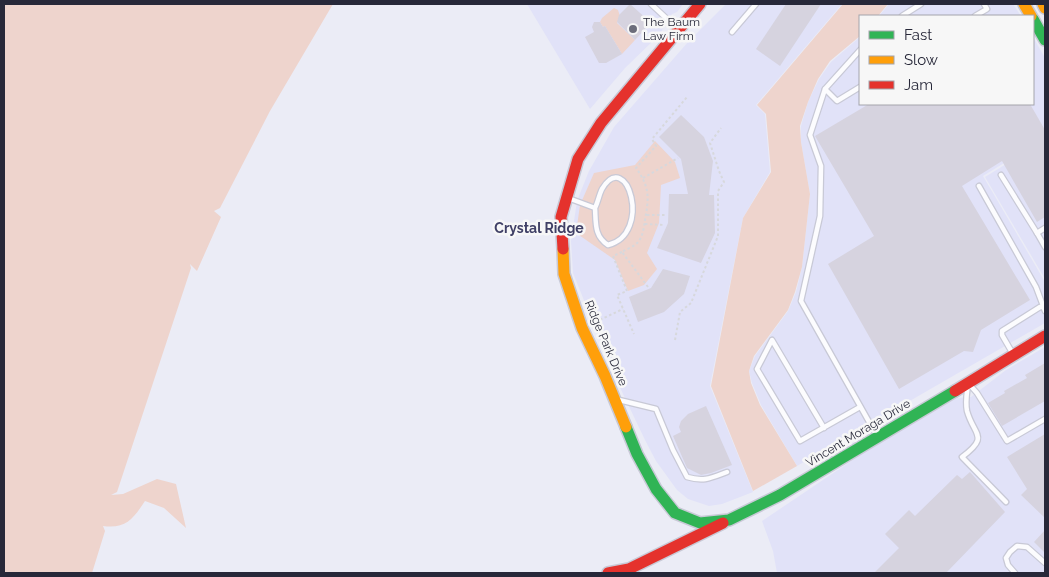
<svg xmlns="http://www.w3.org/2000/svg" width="1049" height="577" font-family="Raleway,sans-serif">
	<rect width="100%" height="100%" fill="#ebecf6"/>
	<g fill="#e1e2f8">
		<path d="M527,4H683L677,12L672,14L659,35L625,68L590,109Z"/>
		<path d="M726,4H842L756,105L765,114L770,172L743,218L710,386L753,492L722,504L709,506L688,499L677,490L656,461L645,440L614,375L573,273L571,241L577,201L589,171L614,127L688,42Z"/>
		<path d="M889,4H1013L1021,16H879Z"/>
		<path d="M860,37V104H1033V37L1045,58V138L983,176L1045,282V323L797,466L761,405L752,383L749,371L755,356L788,311L796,292L802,267L810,194L801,142V126L808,102L819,79L831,62Z"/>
		<path d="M1045,140V279L985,177Z"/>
		<path d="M1045,347V573H777L773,551L762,521L866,451L957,398L971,397L1006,370Z"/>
	</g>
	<g fill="#eed4cd">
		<path d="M4,4H333L270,111L220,208L214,211L221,217L197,271L190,264L191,268L117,492L111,495L123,494L157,479L176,484L186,528L164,508L145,501C133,519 126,529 103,526L105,531L92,573H4Z"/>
		<path d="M843,4H888L878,16H860V36L830,61L818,79L808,102L800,126L801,142L810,194L802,267L795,292L788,310L754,356L749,371L751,383L760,405L797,466L753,491L711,386L743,218L771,172L766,114L757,105Z"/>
		<path d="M614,8L618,10L620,16L617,23L635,40L622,54L605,26L603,27L600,22L602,18Z"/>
		<path d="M655,141L675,162L680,178L661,185L659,223L647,253L657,269L644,285L628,291L615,260L576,233L580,205L594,173L635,165Z"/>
	</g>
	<g fill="#d6d3df">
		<path d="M630,4L649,21L646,28L635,40L617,22L619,15Z"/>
		<path d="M786,4H821L780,66L756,49Z"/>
		<path d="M594,22H600L603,27L605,26L622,54L606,63H599L585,37L594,32L592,27Z"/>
		<path d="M869,104H1030L1045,130V217L1037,222L1002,161L962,186L1030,300L981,330L973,352L964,351L899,389L828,264L874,236L815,136Z"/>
		<path d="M681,115L704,137L713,161L709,195H714L715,233L701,263L657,248L668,223L669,194H688L681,159L659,137Z"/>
		<path d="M663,269L690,276L684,294L664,312L638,322L629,297L651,288Z"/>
		<path d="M1045,363V401L1002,426L988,403L1005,393L1004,391L1027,378L1025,375Z"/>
		<path d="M706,406L732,465L711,473L701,475L687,468L673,436L681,432L679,427L681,421L688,414Z"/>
		<path d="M1045,434V518L1021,495L1027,489L1007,457Z"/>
		<path d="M970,472L1005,512L946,573H874L899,548L885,534L909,510L915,516L957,475L962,479Z"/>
		<path d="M1045,530V553L1034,542Z"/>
	</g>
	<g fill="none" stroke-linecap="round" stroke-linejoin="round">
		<defs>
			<g id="lane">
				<path d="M651,4L679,30"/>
				<path d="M902,16L921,4"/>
				<path d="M975,16L987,9L984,4"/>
				<path d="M732,32L756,4"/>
				<path d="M860,50L825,89L837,101L860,87"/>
				<path d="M825,89L810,135L821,166L820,216L801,301L877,436"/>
				<path d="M1001,175L1037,233"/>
				<path d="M979,186L1036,287L1045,311"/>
				<path d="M568,198L595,208C596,223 594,236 608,245C653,234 627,147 602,189C599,195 598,202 595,208"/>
				<path d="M1045,228L1037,233L1045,247"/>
				<path d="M1013,354L1002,335V331L1040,307H1043"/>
				<path d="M968,384C967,393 965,402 967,411C974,436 990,436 962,457L1006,502"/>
				<path d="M969,384L977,393L1007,441L1045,419"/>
				<path d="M615,399L656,409L673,450L687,477C704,482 711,478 727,472"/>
				<path d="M824,428L772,340L757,369L800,441L860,407"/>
				<path d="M1015,573L1008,565L1006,558L1010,552L1017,546L1027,547L1045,563"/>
			</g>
			<g id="fast">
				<path d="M1033,19L1045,40"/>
				<path d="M626,427L637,454L656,489L675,513L700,523L729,520L780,495L955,391"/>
			</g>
			<g id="slow">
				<path d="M1024,4L1031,16"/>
				<path d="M1043,4L1045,8"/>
				<path d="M563,249L564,274L582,328L605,376L626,427"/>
			</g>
			<g id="jam">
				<path d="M563,249L561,217L578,159L601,123L700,4"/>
				<path d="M955,391L1045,336"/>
				<path d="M608,573L629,569L723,523"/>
			</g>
		</defs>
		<use href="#lane" stroke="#c8c9d6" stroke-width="7"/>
		<use href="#fast" stroke="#c8c9d6" stroke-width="14"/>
		<use href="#slow" stroke="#c8c9d6" stroke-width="14"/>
		<use href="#jam" stroke="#c8c9d6" stroke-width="14"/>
		<g stroke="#d7d8dc" stroke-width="2" stroke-dasharray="2.5 2.5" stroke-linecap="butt">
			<path d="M643,178L678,158"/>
			<path d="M647,215H667"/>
			<path d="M645,224L665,225"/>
			<path d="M622,252L613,256L627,291L617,295L634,334"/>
			<path d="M648,287L622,252C627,249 635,246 638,242C643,236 644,227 645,220C649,198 650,187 636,168L656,146L652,139L687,97"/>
			<path d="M591,324L623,309"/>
			<path d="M675,340L680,312L691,303L718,236V191L724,182L719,171L710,143L721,128"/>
		</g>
		<use href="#lane" stroke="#fcfcfe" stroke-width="4.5"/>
		<use href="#fast" stroke="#30b455" stroke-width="11"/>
		<use href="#slow" stroke="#ff9f0a" stroke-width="11"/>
		<use href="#jam" stroke="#e5322d" stroke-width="11"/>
	</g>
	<circle fill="#6c6d7b" stroke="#f7f7f7" stroke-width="2" cx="633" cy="29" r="5"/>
	<g text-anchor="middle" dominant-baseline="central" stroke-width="5" stroke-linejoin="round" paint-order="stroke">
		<g font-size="12" fill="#272839" stroke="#f7f7f7" text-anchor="start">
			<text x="643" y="22">The Baum<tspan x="643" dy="14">Law Firm</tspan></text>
		</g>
		<g font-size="12" fill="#272839" stroke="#f7f7f7">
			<text transform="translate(606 343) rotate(67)">Ridge Park Drive</text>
			<text transform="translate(858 433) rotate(-31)">Vincent Moraga Drive</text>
		</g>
		<g font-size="14" font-weight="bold" fill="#404066" stroke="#f7f7f7">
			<text x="539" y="228">Crystal Ridge</text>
		</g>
	</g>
	<rect width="1049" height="577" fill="none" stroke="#272839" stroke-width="10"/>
	<rect x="859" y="15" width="175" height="90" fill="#f7f7f7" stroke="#a4a4ab"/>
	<rect x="869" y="31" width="25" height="8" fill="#30b455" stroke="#a4a4ab"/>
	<text x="904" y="40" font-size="15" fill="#272839">Fast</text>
	<rect x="869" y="56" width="25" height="8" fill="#ff9f0a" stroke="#a4a4ab"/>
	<text x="904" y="65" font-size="15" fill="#272839">Slow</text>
	<rect x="869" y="81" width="25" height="8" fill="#e5322d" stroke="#a4a4ab"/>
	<text x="904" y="90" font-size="15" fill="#272839">Jam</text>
</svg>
